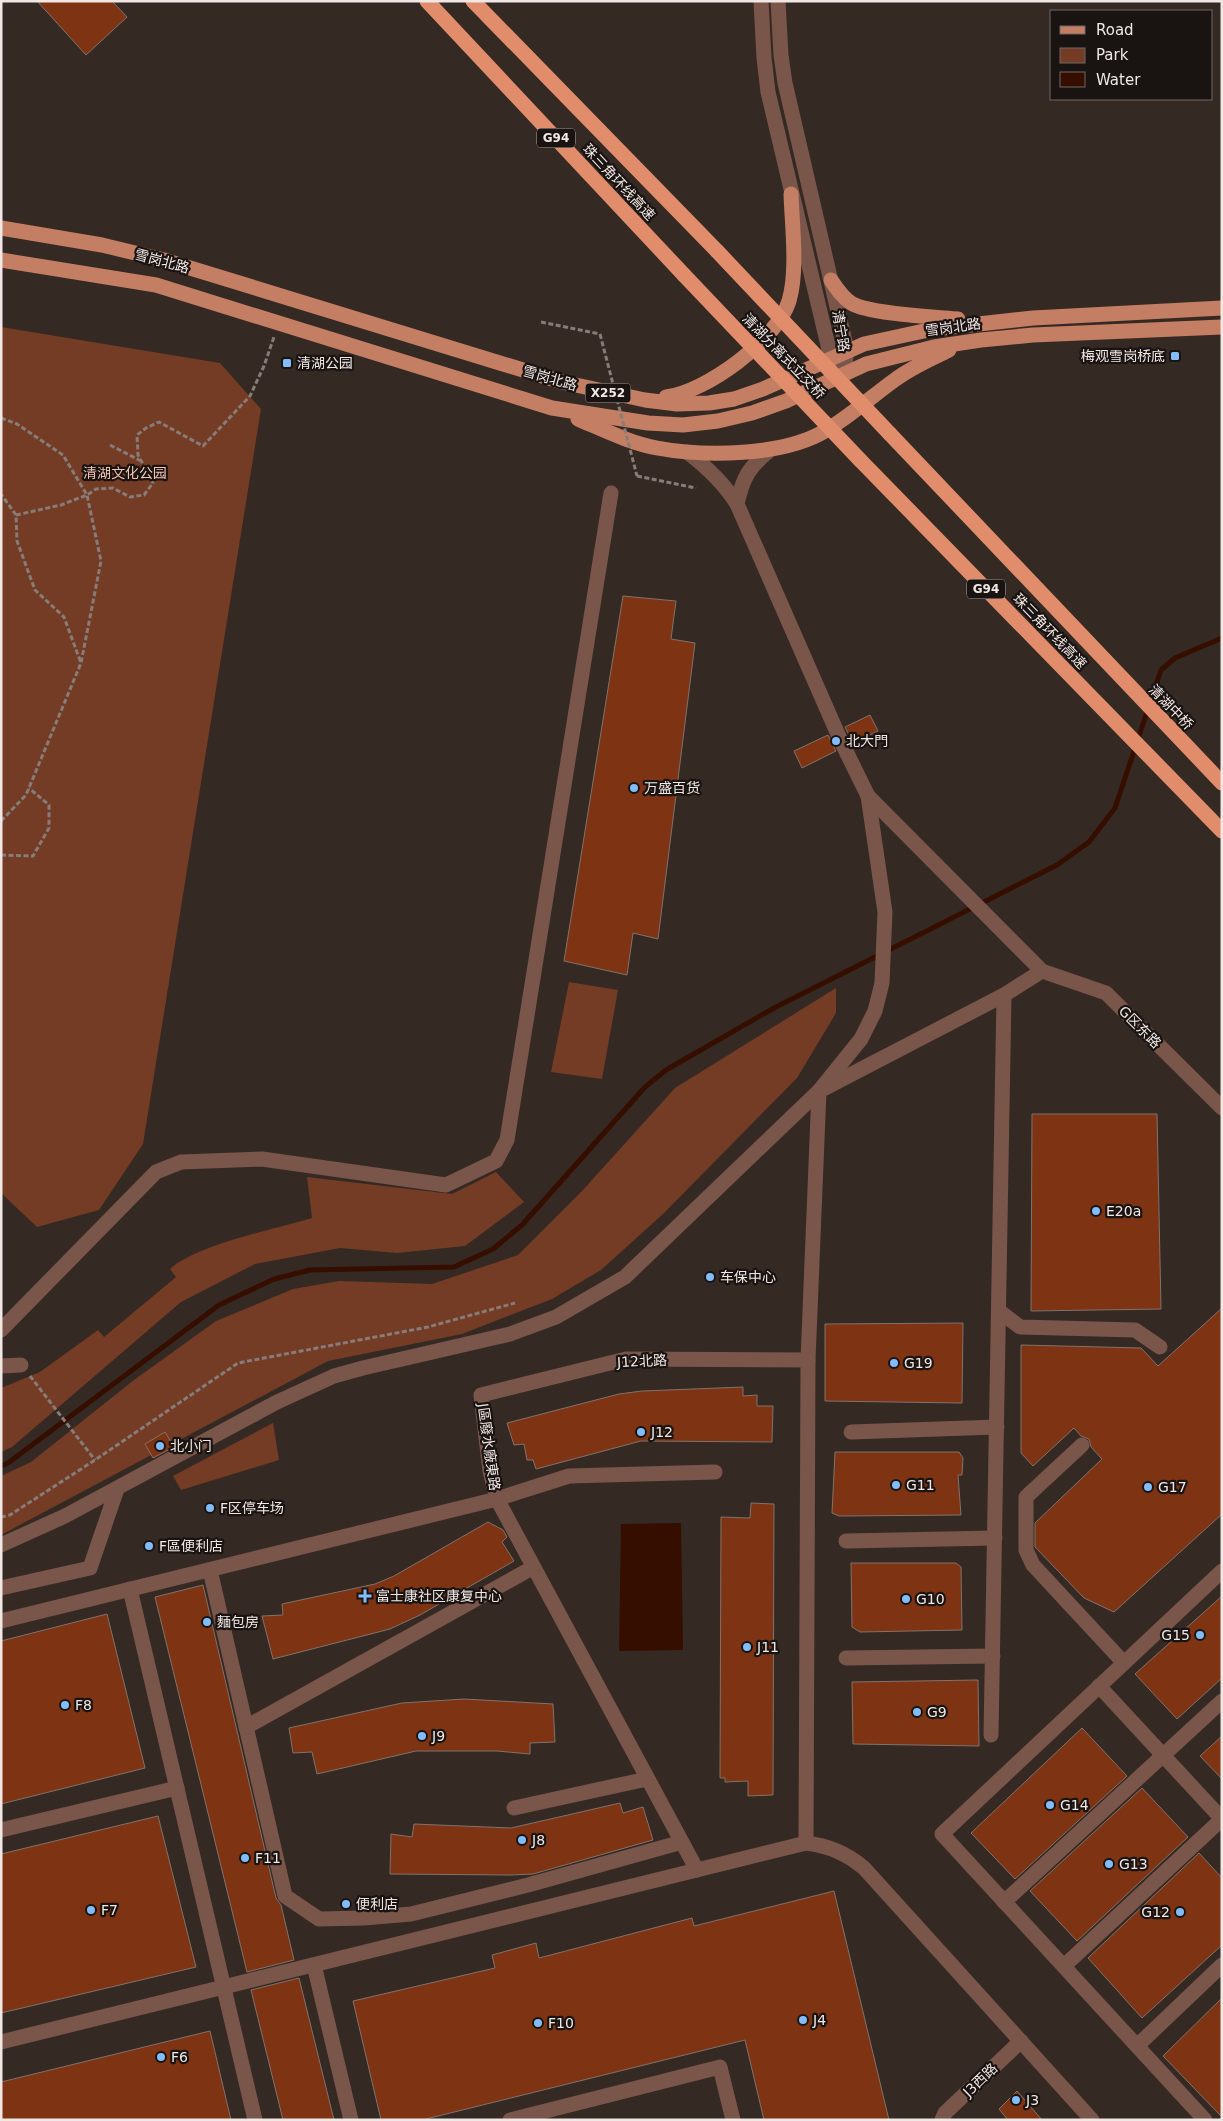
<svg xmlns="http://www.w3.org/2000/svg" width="1223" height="2121" font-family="'DejaVu Sans','Noto Sans SC',sans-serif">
	<rect width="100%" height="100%" fill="#352924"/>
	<g fill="#743b25">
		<path d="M1,327L220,363L261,409L143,1144L99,1210L37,1227L1,1193Z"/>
		<path d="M569,982L618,990L602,1079L551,1072Z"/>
		<path d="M836,988V1013L797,1078L663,1214L601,1270L552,1299L462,1334L328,1361L1,1535V1476L31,1462L134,1380L216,1321L293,1289L339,1281L432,1284L518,1255L582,1191L675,1088Z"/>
		<path d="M496,1172L524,1202L465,1246L397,1253L340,1248L255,1264L181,1302L12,1447L1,1452V1388L40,1372L98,1330L104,1337L176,1277L170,1269C196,1245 275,1229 312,1218L307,1177L452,1194Z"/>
		<path d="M273,1423L279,1460L181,1490L173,1476Z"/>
	</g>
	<path fill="#350e00" d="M681,1523L683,1650L619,1651L621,1524Z"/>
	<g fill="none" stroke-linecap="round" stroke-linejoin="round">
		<path stroke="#350e00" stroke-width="5" d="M1,1466L8,1463L219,1305L274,1279L310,1270L454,1267L493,1249L522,1225L645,1087L666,1070L774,1008L1057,865L1089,842L1115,808L1161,670L1175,658L1222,638"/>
	</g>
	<g fill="#7e3413" stroke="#81726c">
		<path d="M37,1H112L127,17L86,55Z"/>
		<path d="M623,596L676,601L671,639L695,643L658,939L633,933L627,975L564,961Z"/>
		<path d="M870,715L878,731L853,743L845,727Z"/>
		<path d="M828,735L836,751L802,768L794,751Z"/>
		<path d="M1032,1114H1157L1161,1309L1031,1311Z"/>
		<path d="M1222,1308V1514L1114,1612L1084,1598L1035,1547V1523L1102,1459L1091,1447L1089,1439L1081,1436L1074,1428L1033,1466L1021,1453V1345L1141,1348L1158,1366Z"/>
		<path d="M963,1323L962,1403L825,1401V1324Z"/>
		<path d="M743,1387V1396L757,1395V1406H773L772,1442L641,1441L536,1469L533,1460H527L524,1444L514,1445L507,1423L619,1394L642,1391Z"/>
		<path d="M165,1432L174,1447L153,1458L145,1444Z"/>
		<path d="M835,1452H959L963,1458L962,1475H958L961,1515L839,1516L832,1513Z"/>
		<path d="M751,1503L774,1504L773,1795L748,1796V1781L725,1782V1778H720L721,1517L750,1518Z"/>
		<path d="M488,1522L503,1530L507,1537L502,1542L514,1561L420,1615L390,1629L273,1659L262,1616L283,1615L282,1604L375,1584L394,1576Z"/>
		<path d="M851,1563H956L961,1567L962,1630L860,1632L852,1627Z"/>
		<path d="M203,1585L276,1898L281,1905L294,1960L247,1972L155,1597Z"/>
		<path d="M1222,1596V1678L1177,1719L1135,1674Z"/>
		<path d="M107,1614L145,1768L1,1804V1641Z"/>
		<path d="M978,1680L979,1746L853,1744L852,1682Z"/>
		<path d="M464,1699L553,1704L555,1742L530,1743V1754L497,1751H416L317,1774L312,1752L293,1753L289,1728L402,1703Z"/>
		<path d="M1082,1728L1127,1776L1015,1879L971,1833Z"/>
		<path d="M1222,1736V1779L1200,1756Z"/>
		<path d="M1142,1788L1188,1837L1077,1941L1030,1891Z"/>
		<path d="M620,1803L623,1813L643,1807L653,1840L533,1874L511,1875L390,1874L391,1834L412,1837L414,1824L511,1828Z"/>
		<path d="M158,1816L196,1967L1,2013V1854Z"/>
		<path d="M1199,1853L1222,1878V1945L1142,2018L1088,1958Z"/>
		<path d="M834,1891L889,2120H764L745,2040L422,2120H381L353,2001L495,1968L492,1955L536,1943L539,1958L692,1918L694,1926Z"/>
		<path d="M299,1978L334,2120H283L251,1990Z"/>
		<path d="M1222,1998V2117L1163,2056Z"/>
		<path d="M210,2031L231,2120H1V2082Z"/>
		<path d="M1017,2091L1042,2120H1008L999,2109Z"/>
	</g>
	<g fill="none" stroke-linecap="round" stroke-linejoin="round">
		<g stroke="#877c78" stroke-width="3" stroke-dasharray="5 2.5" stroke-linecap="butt">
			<path d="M541,322L600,334"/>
			<path d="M1,418L17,424L63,455L87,495L101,561L81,663L64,617L35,590L17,541L16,515L1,494"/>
			<path d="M110,445L141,461"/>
			<path d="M637,476L696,488"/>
			<path d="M16,515L61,505L87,495L96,489L113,488L130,497L144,495L153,483L138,455L137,435L146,428L159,422L203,446L250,396L264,366L274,337"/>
			<path d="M1,821L26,795L81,663"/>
			<path d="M1,855L33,856L49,828V805L29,788"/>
			<path d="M30,1376L95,1460"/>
			<path d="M1,1517L10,1515L95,1460L238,1363L428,1327L515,1303"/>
		</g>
		<g stroke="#795649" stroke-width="15">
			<path d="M761,1L764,58L768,92L831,358L843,373"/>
			<path d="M778,1L781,55L785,83L847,350L845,364"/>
			<path d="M737,504C743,477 749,467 770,450"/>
			<path d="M868,796L1042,971L1106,993L1222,1108"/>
			<path d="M825,1088L1004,995L1042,971"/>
			<path d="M999,1311L1020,1327L1135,1330L1160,1347"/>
			<path d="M1,1330L156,1172L181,1162L262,1159L446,1185L496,1161L507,1140L611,493"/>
			<path d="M1,1366L21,1365"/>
			<path d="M851,1432L997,1427"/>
			<path d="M1082,1445L1026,1497V1550L1033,1565L1124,1663"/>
			<path d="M846,1541L995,1538"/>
			<path d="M1,1545L65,1516L277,1402L334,1376L363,1368L510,1334L556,1317L625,1277L819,1091L861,1039L875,1011L882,983L885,912L868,796L840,739L737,504C723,482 707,467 687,452"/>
			<path d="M210,1570L285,1896L319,1919L364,1918L411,1914L528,1885L682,1842"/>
			<path d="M1,1588L90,1568L117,1489"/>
			<path d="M130,1589L255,2120"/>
			<path d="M1,1621L497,1499L569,1476L715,1472"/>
			<path d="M846,1658L993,1656"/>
			<path d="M246,1727L532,1568"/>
			<path d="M991,1735L1004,995"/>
			<path d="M514,1808L647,1779"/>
			<path d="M1,1830L177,1788"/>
			<path d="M806,1843L808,1360L819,1091"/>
			<path d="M697,1870L497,1499L490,1471L481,1395L626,1359L808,1360"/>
			<path d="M1004,1902L1222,1701"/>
			<path d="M314,1965L351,2120"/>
			<path d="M1064,1966L1222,1819L1099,1686"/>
			<path d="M1,2042L806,1843C829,1846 846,1853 864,1868L1092,2120"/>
			<path d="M1137,2046L1222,1965"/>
			<path d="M510,2120L720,2067L733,2120"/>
			<path d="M942,2120L945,2113L1021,2041"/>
			<path d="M1205,2120L942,1834L1222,1571"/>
		</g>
		<g stroke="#c47e63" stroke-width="15">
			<path d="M1,228L102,245L164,260L562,382L645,400L677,404L709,403L734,399L763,389L864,344L933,329L1033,318L1222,308"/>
			<path d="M1,260L156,285L552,408L648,423L683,425L718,421L752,413L786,401L866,364L934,347L981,340L1033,335L1222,327"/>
			<path d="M831,280C837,289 842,297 851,303C868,314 935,317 958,319"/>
			<path d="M666,397C706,392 777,340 789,301C798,271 792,225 791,194"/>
			<path d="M578,419C604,430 630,443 657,448C705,457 783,456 825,431C851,416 872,396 896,379C912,367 931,359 949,350"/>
		</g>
		<g stroke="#e18d6c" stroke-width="15">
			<path d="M427,1L684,275"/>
			<path d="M473,1L717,251"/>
			<path d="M890,434L1222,783"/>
			<path d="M860,460L1222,831"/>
		</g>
		<path stroke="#877c78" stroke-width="3" stroke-dasharray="5 2.5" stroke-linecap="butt" d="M600,334L637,476"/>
		<g stroke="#e18d6c" stroke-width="15">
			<path d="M717,251L890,434"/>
			<path d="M684,275L860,460"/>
		</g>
	</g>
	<g fill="#83bcfb" stroke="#191311" stroke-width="2">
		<rect x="1170" y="351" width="10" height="10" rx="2.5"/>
		<rect x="282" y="358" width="10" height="10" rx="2.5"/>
		<circle cx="836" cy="741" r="5"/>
		<circle cx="634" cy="788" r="5"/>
		<circle cx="1096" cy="1211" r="5"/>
		<circle cx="710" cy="1277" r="5"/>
		<circle cx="894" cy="1363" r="5"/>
		<circle cx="641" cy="1432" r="5"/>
		<circle cx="160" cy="1446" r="5"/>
		<circle cx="896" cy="1485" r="5"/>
		<circle cx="1148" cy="1487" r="5"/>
		<circle cx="210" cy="1508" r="5"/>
		<circle cx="149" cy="1546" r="5"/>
		<path d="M362.5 1588.5h5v5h5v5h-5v5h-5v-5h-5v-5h5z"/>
		<circle cx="906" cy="1599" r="5"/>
		<circle cx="207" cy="1622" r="5"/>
		<circle cx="1200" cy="1635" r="5"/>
		<circle cx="747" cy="1647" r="5"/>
		<circle cx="65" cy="1705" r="5"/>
		<circle cx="917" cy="1712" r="5"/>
		<circle cx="422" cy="1736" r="5"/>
		<circle cx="1050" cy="1805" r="5"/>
		<circle cx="522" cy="1840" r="5"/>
		<circle cx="245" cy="1858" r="5"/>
		<circle cx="1109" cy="1864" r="5"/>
		<circle cx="346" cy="1904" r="5"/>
		<circle cx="91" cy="1910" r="5"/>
		<circle cx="1180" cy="1912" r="5"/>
		<circle cx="803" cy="2020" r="5"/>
		<circle cx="538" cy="2023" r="5"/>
		<circle cx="161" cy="2057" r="5"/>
		<circle cx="1016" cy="2100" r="5"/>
	</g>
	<g text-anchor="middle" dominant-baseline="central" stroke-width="4.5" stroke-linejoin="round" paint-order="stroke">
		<g fill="#191311" stroke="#b0a8a5" stroke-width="1">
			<rect x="537" y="128.5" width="38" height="19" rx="4"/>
			<rect x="585.5" y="383.5" width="45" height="19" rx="4"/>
			<rect x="967" y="579.5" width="38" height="19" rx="4"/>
		</g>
		<g font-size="12" font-weight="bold" fill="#f1e8e5">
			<text x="556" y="138">G94</text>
			<text x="608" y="393">X252</text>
			<text x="986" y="589">G94</text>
		</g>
		<g font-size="14" fill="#f1e8e5" stroke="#191311">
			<text transform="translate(619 182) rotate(47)">珠三角环线高速</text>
			<text transform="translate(162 261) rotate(15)">雪岗北路</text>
			<text transform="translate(953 327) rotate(-8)">雪岗北路</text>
			<text transform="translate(841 331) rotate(80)">清宁路</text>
			<text transform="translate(784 356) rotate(46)">清湖分离式立交桥</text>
			<text transform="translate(550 378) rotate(16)">雪岗北路</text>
			<text transform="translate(1050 631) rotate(46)">珠三角环线高速</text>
			<text transform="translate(1171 707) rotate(46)">清湖中桥</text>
			<text transform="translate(1140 1027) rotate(45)">G区东路</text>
			<text transform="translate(642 1361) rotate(-3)">J12北路</text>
			<text transform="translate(489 1447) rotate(82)">J區廢水廠東路</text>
			<text transform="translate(980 2080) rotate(-44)">J3西路</text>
		</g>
		<g font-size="14" fill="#f1e8e5" stroke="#191311" text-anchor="start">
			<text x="1165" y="356" text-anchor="end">梅观雪岗桥底</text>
			<text x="297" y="363">清湖公园</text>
			<text x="846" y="741">北大門</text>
			<text x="644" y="788">万盛百货</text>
			<text x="1106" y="1211">E20a</text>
			<text x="720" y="1277">车保中心</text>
			<text x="904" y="1363">G19</text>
			<text x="651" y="1432">J12</text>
			<text x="170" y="1446">北小门</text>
			<text x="906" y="1485">G11</text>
			<text x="1158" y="1487">G17</text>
			<text x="220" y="1508">F区停车场</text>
			<text x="159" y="1546">F區便利店</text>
			<text x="376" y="1596">富士康社区康复中心</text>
			<text x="916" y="1599">G10</text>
			<text x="217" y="1622">麵包房</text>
			<text x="1190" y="1635" text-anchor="end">G15</text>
			<text x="757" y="1647">J11</text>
			<text x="75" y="1705">F8</text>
			<text x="927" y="1712">G9</text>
			<text x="432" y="1736">J9</text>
			<text x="1060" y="1805">G14</text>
			<text x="532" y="1840">J8</text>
			<text x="255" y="1858">F11</text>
			<text x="1119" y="1864">G13</text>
			<text x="356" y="1904">便利店</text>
			<text x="101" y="1910">F7</text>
			<text x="1170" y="1912" text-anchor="end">G12</text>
			<text x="813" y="2020">J4</text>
			<text x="548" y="2023">F10</text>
			<text x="171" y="2057">F6</text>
			<text x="1026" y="2100">J3</text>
		</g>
		<g font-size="14" fill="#f3c5b4" stroke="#191311">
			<text x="125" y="473">清湖文化公园</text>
		</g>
	</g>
	<rect width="1223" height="2121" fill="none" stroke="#f1e8e5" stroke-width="5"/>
	<rect x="1050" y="10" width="162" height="90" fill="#191311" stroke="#6f6866"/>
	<rect x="1060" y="26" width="25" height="8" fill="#c47e63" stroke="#6f6866"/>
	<text x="1096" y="35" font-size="15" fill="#f1e8e5">Road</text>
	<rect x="1060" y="48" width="25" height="15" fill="#743b25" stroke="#6f6866"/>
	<text x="1096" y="60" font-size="15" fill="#f1e8e5">Park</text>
	<rect x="1060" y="72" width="25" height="15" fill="#350e00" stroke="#6f6866"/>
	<text x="1096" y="85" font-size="15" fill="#f1e8e5">Water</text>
</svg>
